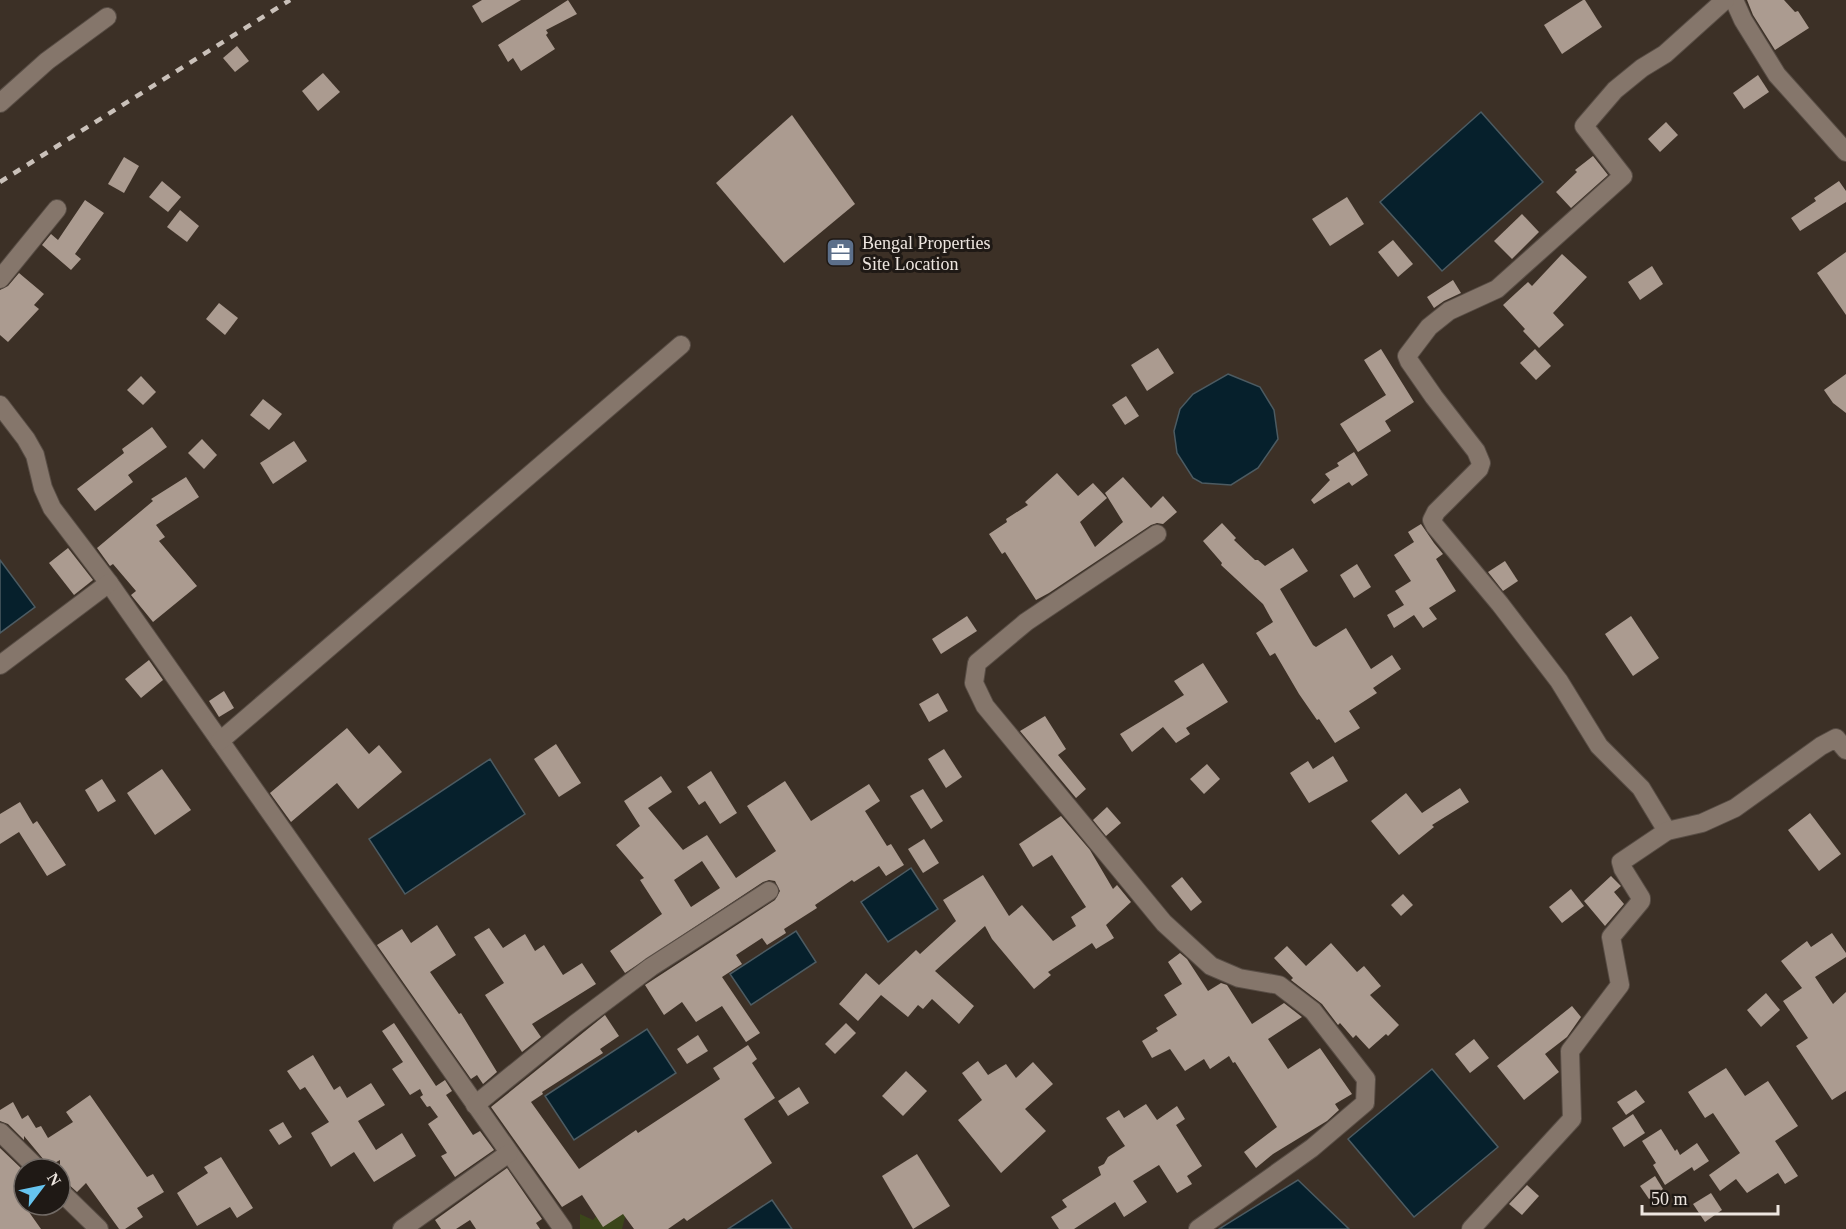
<svg xmlns="http://www.w3.org/2000/svg" width="1846" height="1229" font-family="'Times New Roman',serif">
	<rect width="100%" height="100%" fill="#3c3026"/>
	<path fill="#3b461a" d="M612,1197L626,1213L622,1229H580V1214L593,1220Z"/>
	<g fill="#06202c" stroke="#4c5b62" stroke-width="1.5">
		<path d="M1481,112L1543,182L1442,271L1380,202Z"/>
		<path d="M1228,374L1260,387L1274,410L1278,439L1258,468L1231,485L1202,483L1193,478L1177,453L1174,431L1180,409L1193,394Z"/>
		<path d="M0,560L35,607L0,633Z"/>
		<path d="M490,759L525,814L405,894L369,839Z"/>
		<path d="M911,868L938,909L888,942L861,902Z"/>
		<path d="M796,931L816,962L751,1005L730,974Z"/>
		<path d="M647,1029L676,1073L574,1140L545,1096Z"/>
		<path d="M1432,1069L1498,1147L1414,1217L1348,1139Z"/>
		<path d="M1298,1180L1349,1229H1219Z"/>
		<path d="M772,1200L792,1229H728Z"/>
	</g>
	<g fill="#ab9b90" fill-rule="evenodd">
		<path d="M482,0H521L482,23L472,6Z"/>
		<path d="M568,0L577,14L546,30L548,33L546,35L555,49L521,71L513,58L508,62L498,45Z"/>
		<path d="M1583,0H1585L1602,27L1562,54L1544,25Z"/>
		<path d="M1747,0H1784L1795,12L1798,11L1809,28L1775,50L1753,15Z"/>
		<path d="M237,46L249,61L235,72L223,58Z"/>
		<path d="M323,73L340,92L318,111L302,91Z"/>
		<path d="M1758,75L1769,92L1744,109L1733,93Z"/>
		<path d="M792,115L855,204L784,263L716,183Z"/>
		<path d="M1666,122L1678,135L1660,152L1648,139Z"/>
		<path d="M1593,156L1608,175L1571,208L1556,192L1577,172L1575,170Z"/>
		<path d="M124,157L139,166L124,193L108,184Z"/>
		<path d="M162,181L181,197L168,212L149,197Z"/>
		<path d="M1839,181L1846,191V202L1800,231L1791,218L1816,201L1814,198Z"/>
		<path d="M1347,197L1364,224L1330,246L1312,219Z"/>
		<path d="M85,200L104,213L75,254L81,259L71,270L42,245L51,234L58,240Z"/>
		<path d="M180,210L199,226L187,242L167,227Z"/>
		<path d="M1522,214L1539,232L1512,259L1494,241Z"/>
		<path d="M1393,240L1413,264L1398,277L1378,252Z"/>
		<path d="M1846,252V315L1817,273Z"/>
		<path d="M1562,254L1587,277L1553,313L1564,325L1539,348L1523,331L1525,329L1503,305L1528,282L1532,286Z"/>
		<path d="M1652,266L1663,284L1640,300L1628,282Z"/>
		<path d="M19,273L44,294L34,305L39,309L8,342L0,335V290L8,286Z"/>
		<path d="M1453,280L1461,293L1444,301L1434,308L1427,297Z"/>
		<path d="M219,303L238,318L225,335L206,319Z"/>
		<path d="M1158,348L1174,373L1147,391L1131,365Z"/>
		<path d="M1381,349L1414,402L1385,421L1391,431L1358,452L1340,424L1386,395L1364,360Z"/>
		<path d="M1535,349L1551,366L1536,380L1520,363Z"/>
		<path d="M1846,374V413L1833,403L1824,390Z"/>
		<path d="M141,376L156,392L143,405L127,390Z"/>
		<path d="M1126,396L1139,416L1125,425L1112,405Z"/>
		<path d="M263,399L282,414L269,430L250,415Z"/>
		<path d="M152,427L167,447L128,475L133,482L95,511L77,489L124,453L122,449Z"/>
		<path d="M202,439L217,455L204,469L188,453Z"/>
		<path d="M294,441L307,461L273,484L260,463Z"/>
		<path d="M1354,452L1368,475L1352,486L1349,482L1314,504L1311,500L1330,480L1325,474L1339,466L1337,463Z"/>
		<path d="M1057,473L1078,496L1093,483L1107,498L1080,522L1095,547L1123,522L1105,493L1123,477L1151,508L1163,496L1177,512L1163,524L1157,523L1151,525L1049,593L1036,600L1005,552L1002,554L989,534L1007,522L1006,519L1028,505L1025,502Z"/>
		<path d="M186,477L199,497L156,525L165,537L159,541L197,586L153,622L131,595L136,591L113,564L110,566L97,548L153,501L151,499Z"/>
		<path d="M1222,523L1236,538L1234,540L1255,560H1258L1265,566L1293,548L1308,571L1280,589L1313,645L1316,647L1346,628L1371,669L1392,655L1401,669L1373,688L1377,693L1349,711L1360,728L1335,743L1319,719L1317,720L1299,694L1275,653L1270,656L1256,633L1273,622L1263,604L1221,565L1222,563L1203,541Z"/>
		<path d="M1421,524L1434,543L1443,554L1436,559L1456,591L1429,608L1437,619L1423,628L1414,615L1394,628L1387,615L1404,605L1395,591L1411,581L1394,555L1414,542L1408,532Z"/>
		<path d="M68,548L93,580L74,595L49,563Z"/>
		<path d="M1505,561L1518,581L1503,591L1488,572Z"/>
		<path d="M1357,564L1371,587L1354,598L1340,575Z"/>
		<path d="M967,616L977,631L941,654L932,639Z"/>
		<path d="M1631,616L1659,658L1633,676L1605,634Z"/>
		<path d="M149,660L163,680L141,698L125,679Z"/>
		<path d="M1203,663L1228,702L1186,728L1190,734L1176,743L1163,727L1132,752L1120,734L1184,695L1174,681Z"/>
		<path d="M224,691L234,708L219,717L209,701Z"/>
		<path d="M938,693L948,711L929,722L919,704Z"/>
		<path d="M1045,716L1066,749L1058,755L1086,789L1076,798L1020,731Z"/>
		<path d="M347,728L369,754L379,745L402,772L358,809L337,783L291,822L270,793Z"/>
		<path d="M556,744L581,783L559,797L534,759Z"/>
		<path d="M944,749L962,777L946,788L928,759Z"/>
		<path d="M1333,756L1348,781L1309,803L1290,773L1308,761L1313,769Z"/>
		<path d="M1207,764L1220,779L1204,794L1190,779Z"/>
		<path d="M162,769L191,810L155,835L127,793Z"/>
		<path d="M711,771L737,813L720,824L705,801L699,805L687,787Z"/>
		<path d="M661,776L672,792L648,808L683,850L707,835L736,878L776,851L747,806L785,781L811,821L869,784L880,801L865,811L887,846L891,844L904,865L886,876L879,866L854,882L852,880L815,905L817,908L784,929L786,933L767,945L762,938L736,955L742,964L722,977L760,1033L746,1042L722,1006L696,1022L682,1002L664,1015L645,985L775,900L780,891L775,881L769,880L763,882L625,973L610,951L662,914L640,880L644,878L616,845L640,826L624,801ZM702,861L720,888L691,907L674,880Z"/>
		<path d="M102,779L116,801L98,812L85,790Z"/>
		<path d="M1460,788L1469,802L1432,825L1434,827L1399,855L1371,821L1406,793L1422,813Z"/>
		<path d="M923,789L943,821L931,829L910,796Z"/>
		<path d="M20,802L33,824L37,821L66,865L47,876L19,832L0,844V814Z"/>
		<path d="M1107,807L1121,823L1106,836L1093,820Z"/>
		<path d="M1810,813L1841,854L1819,871L1788,830Z"/>
		<path d="M1061,816L1090,850L1113,889L1117,885L1131,902L1106,925L1114,938L1096,949L1092,943L1048,972L1051,975L1034,989L992,939L985,926L935,971L974,1006L959,1024L932,999L923,1009L918,1005L908,1017L881,995L858,1021L839,1004L866,973L879,985L916,950L920,954L956,921L943,900L983,875L1009,916L1022,905L1053,941L1076,926L1071,917L1086,907L1052,855L1033,867L1019,844Z"/>
		<path d="M924,839L939,863L923,873L908,849Z"/>
		<path d="M1611,876L1621,886L1614,892L1624,904L1605,926L1584,901Z"/>
		<path d="M1182,877L1202,902L1191,911L1171,886Z"/>
		<path d="M1571,889L1584,906L1562,923L1549,907Z"/>
		<path d="M1403,894L1413,905L1401,916L1391,905Z"/>
		<path d="M437,925L456,955L430,972L459,1014L461,1013L497,1072L483,1084L477,1075L471,1079L377,945L402,929L411,943Z"/>
		<path d="M489,928L503,948L525,934L535,951L544,945L563,975L582,963L596,984L532,1024L541,1037L522,1052L485,995L504,983L474,937Z"/>
		<path d="M1832,933L1846,953V957L1815,977L1833,1004L1846,992V1091L1832,1100L1796,1046L1808,1038L1783,1001L1802,988L1781,961L1807,941L1811,947Z"/>
		<path d="M1331,943L1357,972L1364,966L1381,986L1370,995L1399,1025L1388,1036L1386,1034L1369,1049L1356,1035L1353,1038L1340,1023L1338,1025L1322,1004L1291,980L1293,978L1274,958L1287,946L1306,966Z"/>
		<path d="M1180,953L1187,959L1208,991L1221,983L1227,985L1252,1024L1284,1003L1302,1017L1268,1039L1288,1069L1320,1048L1352,1094L1335,1104L1339,1110L1327,1121L1273,1154L1256,1168L1244,1152L1277,1127L1235,1062L1233,1063L1229,1056L1210,1069L1204,1059L1185,1071L1170,1049L1152,1058L1142,1041L1158,1031L1156,1028L1177,1015L1164,995L1182,984L1168,962Z"/>
		<path d="M1766,993L1780,1010L1761,1027L1747,1010Z"/>
		<path d="M1572,1006L1581,1017L1567,1037L1545,1054L1559,1072L1524,1100L1497,1066Z"/>
		<path d="M605,1015L619,1036L600,1049L603,1053L542,1092L543,1094L531,1102L579,1169L636,1130L638,1133L720,1079L713,1068L748,1045L757,1059L752,1063L775,1098L744,1119L772,1163L687,1221L684,1218L668,1229H634L623,1214L603,1227L582,1195L562,1207L491,1107Z"/>
		<path d="M394,1023L436,1086L445,1080L452,1091L446,1095L473,1135L480,1131L494,1150L455,1177L441,1156L447,1153L428,1124L438,1117L430,1106L427,1107L420,1097L423,1095L420,1089L410,1095L392,1069L403,1062L382,1031Z"/>
		<path d="M846,1023L856,1033L835,1054L825,1044Z"/>
		<path d="M698,1035L708,1051L687,1064L677,1049Z"/>
		<path d="M1474,1039L1489,1058L1470,1073L1455,1054Z"/>
		<path d="M313,1055L334,1090L340,1086L347,1098L371,1083L385,1105L358,1121L376,1150L402,1133L416,1156L374,1182L354,1152L331,1167L311,1133L329,1122L305,1087L300,1090L287,1071Z"/>
		<path d="M978,1061L988,1075L1006,1064L1016,1078L1033,1062L1053,1084L1025,1109L1046,1131L1001,1173L958,1120L982,1100L962,1073Z"/>
		<path d="M1726,1068L1745,1096L1768,1081L1798,1126L1775,1141L1798,1176L1785,1184L1778,1173L1747,1193L1736,1179L1720,1191L1709,1175L1740,1153L1713,1113L1705,1118L1688,1092Z"/>
		<path d="M906,1071L927,1091L903,1116L882,1096Z"/>
		<path d="M799,1087L809,1103L788,1116L778,1101Z"/>
		<path d="M1636,1090L1645,1102L1626,1115L1617,1102Z"/>
		<path d="M90,1095L147,1177L153,1174L164,1192L137,1208L143,1217L125,1229H119L86,1183L77,1192L67,1183L60,1180V1160L49,1166L24,1136V1140L8,1124L0,1121V1110L13,1102L22,1119L28,1115L36,1128L41,1126L48,1138L73,1122L66,1112Z"/>
		<path d="M1146,1104L1157,1120L1177,1106L1185,1119L1176,1125L1202,1166L1187,1176L1192,1184L1177,1193L1159,1165L1133,1181L1147,1202L1124,1217L1115,1202L1074,1229H1059L1051,1217L1067,1207L1062,1200L1101,1175L1098,1167L1104,1164L1108,1157L1125,1146L1106,1118L1119,1110L1124,1118Z"/>
		<path d="M1633,1114L1645,1133L1624,1147L1612,1128Z"/>
		<path d="M283,1122L292,1137L279,1145L269,1130Z"/>
		<path d="M1661,1129L1675,1151L1677,1149L1680,1155L1697,1143L1709,1161L1694,1171L1692,1167L1665,1185L1653,1165L1656,1163L1642,1141Z"/>
		<path d="M0,1148L24,1171V1205L41,1229H0Z"/>
		<path d="M917,1154L950,1206L913,1229L882,1176Z"/>
		<path d="M221,1157L253,1208L237,1218L230,1207L197,1226L177,1193L208,1173L204,1167Z"/>
		<path d="M507,1168L542,1219L536,1223L540,1229H476L470,1220L456,1229H441L435,1220Z"/>
		<path d="M1655,1176L1663,1189L1649,1199L1640,1186Z"/>
		<path d="M1527,1185L1539,1196L1522,1215L1509,1204Z"/>
		<path d="M1711,1193L1722,1210L1705,1222L1693,1204Z"/>
	</g>
	<g fill="none" stroke-linecap="round" stroke-linejoin="round">
		<defs>
			<g id="minor">
				<path d="M1734,0L1743,20L1777,75L1846,152"/>
				<path d="M0,103L47,61L107,17"/>
				<path d="M0,279L57,209"/>
				<path d="M0,405L26,439L35,455L43,488L52,508L109,583L563,1229"/>
				<path d="M1157,534L1026,622L977,663L974,683L985,706L1164,923L1211,966L1239,978L1279,985L1313,1011L1366,1079L1365,1103L1312,1148L1198,1229"/>
				<path d="M0,665L109,583"/>
				<path d="M220,741L681,345"/>
				<path d="M1667,831L1641,788L1599,746L1559,681L1500,604L1435,526L1432,520L1436,512L1479,469L1481,463L1476,451L1434,397L1409,361L1407,356L1429,327L1449,311L1497,289L1623,176L1584,126L1615,90L1642,68L1665,54L1725,0"/>
				<path d="M475,1105L575,1024L651,967L769,891"/>
				<path d="M0,1132L38,1169"/>
				<path d="M60,1191L99,1229"/>
				<path d="M402,1229L509,1153"/>
				<path d="M1471,1229L1572,1119L1570,1051L1620,985L1611,937L1641,901V898L1623,869L1621,862L1667,831L1702,823L1735,808L1821,746L1836,738L1846,750"/>
			</g>
		</defs>
		<use href="#minor" stroke="#584d45" stroke-width="20"/>
		<use href="#minor" stroke="#85766b" stroke-width="18"/>
		<path stroke="#cac1ba" stroke-width="4.5" stroke-dasharray="8 8" stroke-linecap="butt" d="M0,182L290,0"/>
	</g>
	<defs>
		<symbol id="office-square" viewBox="-11 -11 22 22"><rect x="-9" y="-9" width="18" height="18" rx="4" fill="#5c6f8a" stroke="#1f1915"/><path d="M-6-3h4V-5.5h4V-3h4V5H-6ZM-1-4.5V-3h2v-1.5ZM-6 0V1H6V0Z" fill="#fff"/></symbol>
	</defs>
	<g fill-rule="evenodd">
		<use href="#office-square" x="824" y="236" width="33" height="33"/>
	</g>
	<g text-anchor="middle" dominant-baseline="central" stroke-width="6" stroke-linejoin="round" paint-order="stroke">
		<g font-size="18" fill="#eee6e0" stroke="#1f1915" text-anchor="start">
			<text x="862" y="243">Bengal Properties<tspan x="862" dy="21">Site Location</tspan></text>
		</g>
	</g>
	<g transform="translate(42 1187) rotate(58)"><circle r="28" fill="#1f1915" stroke="#726b66" stroke-width="1.5"/>
	<path d="M0-4.5L10 22L0 15L-10 22Z" fill="#66c4ef"/>
	<text y="-9" font-size="16" font-weight="bold" text-anchor="middle" fill="#eee6e0">N</text>
	</g>
	<path d="M1642 1205v9h136v-9" fill="none" stroke="#eee6e0" stroke-width="3"/>
	<text x="1651" y="1205" font-size="18" fill="#eee6e0" stroke="#1f1915" stroke-width="4.5" paint-order="stroke">50 m</text>
</svg>
